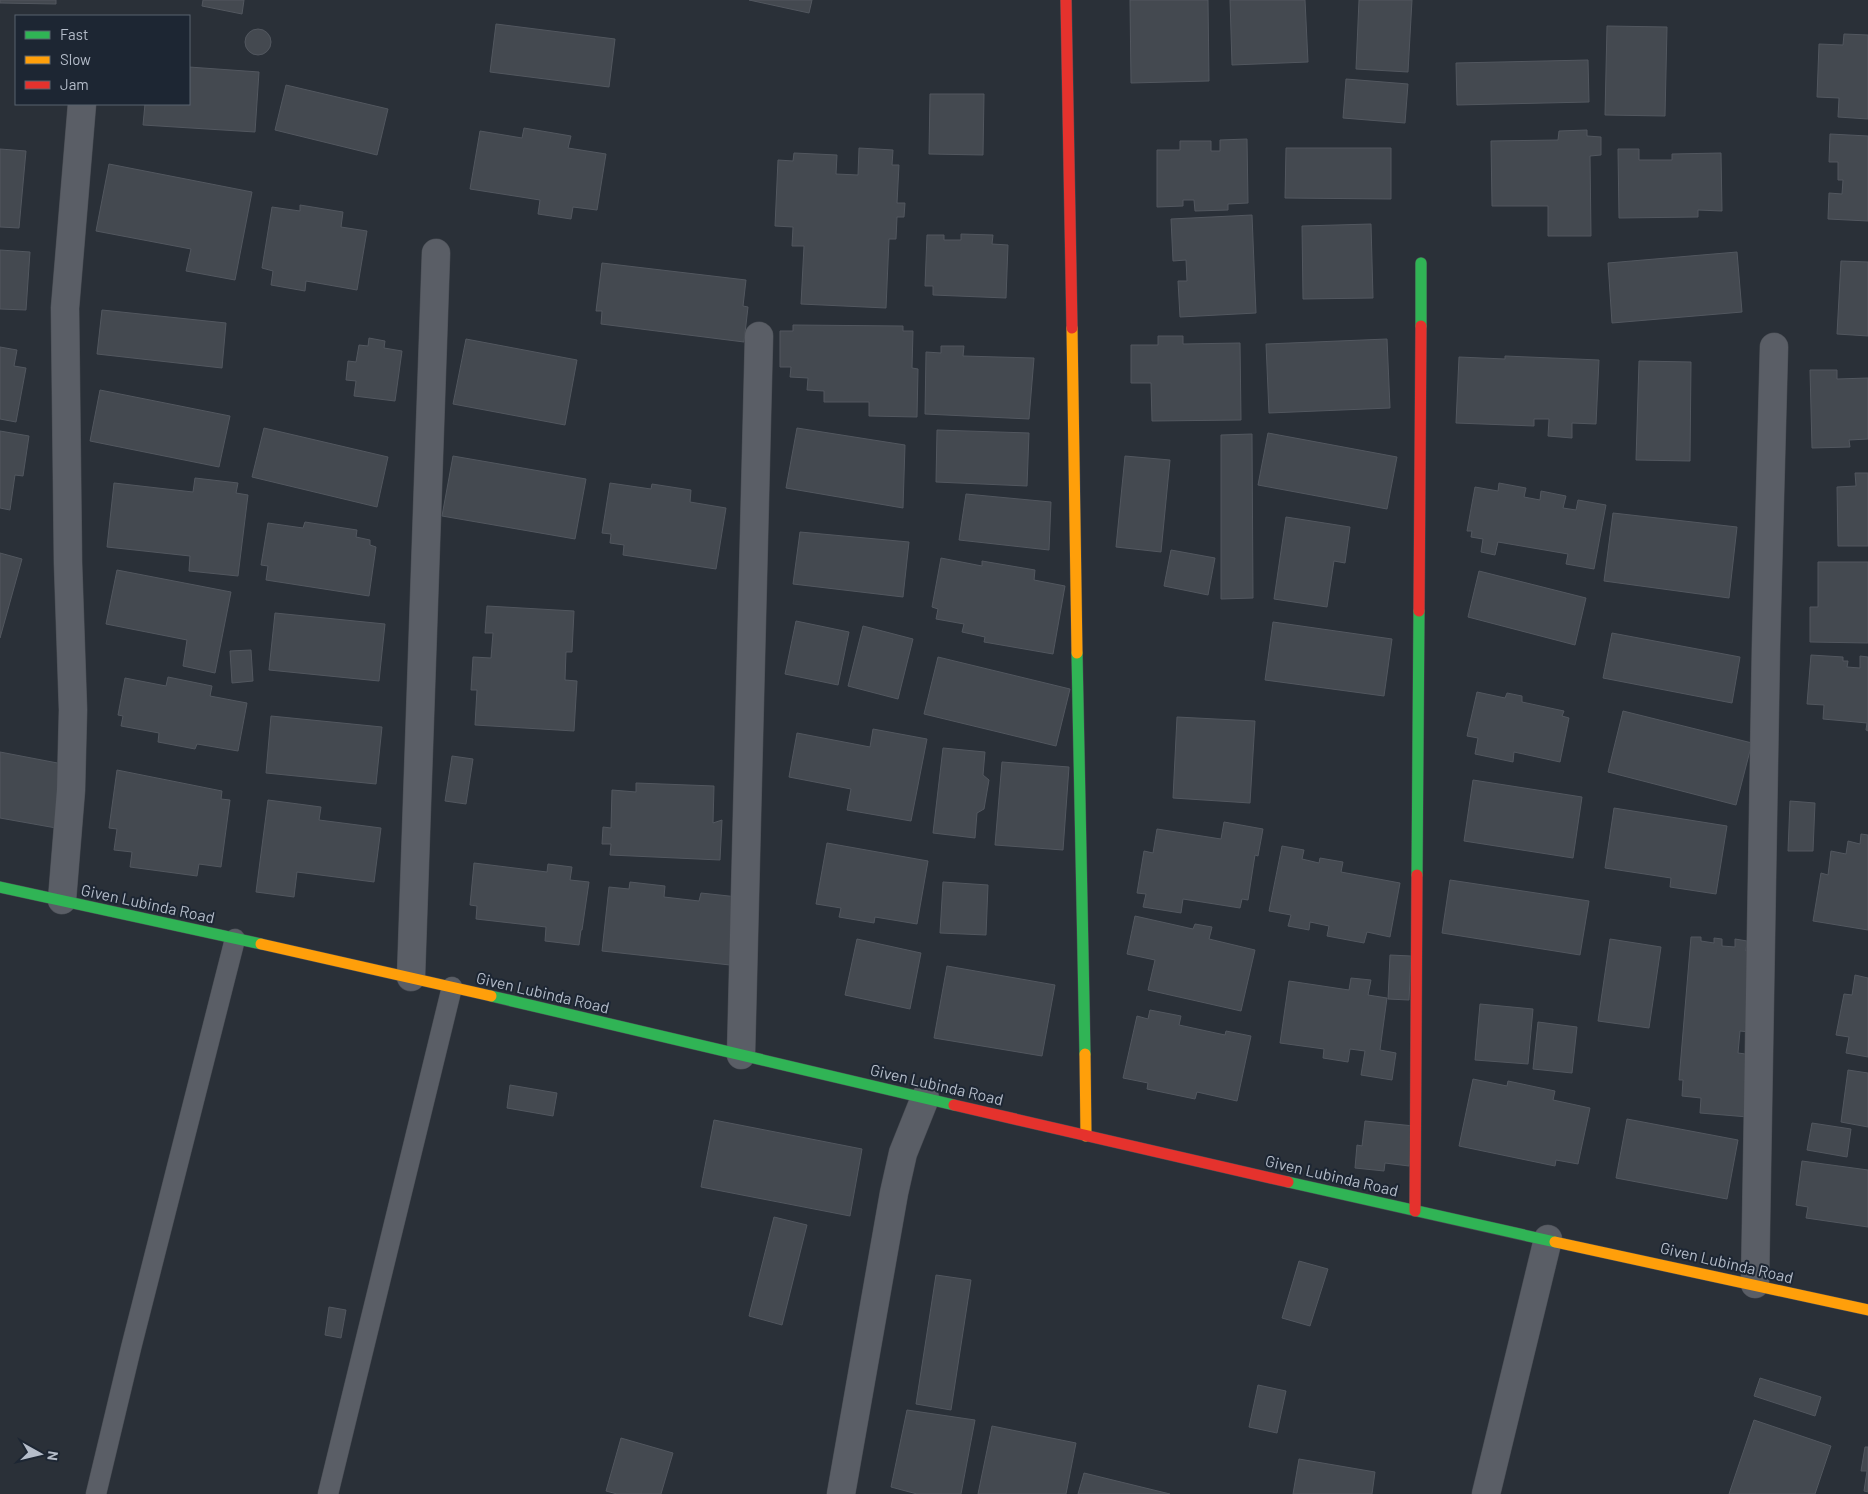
<svg xmlns="http://www.w3.org/2000/svg" width="1868" height="1494" font-family="Barlow,sans-serif">
	<rect width="100%" height="100%" fill="#2a3038"/>
	<g fill="#444950" stroke="#52575f">
		<path d="M0,0H56V4L0,3Z"/>
		<path d="M203,0H244L242,14L202,6Z"/>
		<path d="M749,0H812L809,13Z"/>
		<path d="M1130,0H1208L1209,81L1131,83Z"/>
		<path d="M1230,0H1305L1308,62L1232,65Z"/>
		<path d="M1359,0H1412L1408,72L1356,69Z"/>
		<path d="M496,24L615,39L609,87L490,72Z"/>
		<path d="M1607,26L1667,27L1665,116L1605,115Z"/>
		<circle cx="258" cy="42" r="13"/>
		<path d="M1844,34L1868,35V119L1838,117L1839,98L1817,97L1819,44L1843,45Z"/>
		<path d="M1588,60L1589,102L1457,105L1456,63Z"/>
		<path d="M189,67L259,72L255,132L143,125L145,104H189Z"/>
		<path d="M1346,79L1408,84L1405,123L1343,118Z"/>
		<path d="M286,85L388,109L377,155L275,130Z"/>
		<path d="M930,94H984L983,155L929,154Z"/>
		<path d="M524,128L571,136L568,148L606,154L597,210L573,207L571,219L538,214L540,200L470,189L480,131L522,138Z"/>
		<path d="M1587,130V136L1601,137V155L1590,156L1591,236H1548V206H1492L1491,141L1558,140L1559,131Z"/>
		<path d="M1830,134L1868,136V221L1828,219L1829,193L1842,194L1843,180H1838V162H1829Z"/>
		<path d="M1247,139L1248,203L1228,204V210L1195,211L1194,200H1183V206L1157,207V150H1180V141H1211V151H1220V140Z"/>
		<path d="M859,148L893,150L892,165H899L897,203H905L904,217H897L896,239H889L886,308L801,304L804,246H792L793,227L775,226L778,160L793,161L794,153L837,155L836,174L858,175Z"/>
		<path d="M1286,148H1391V199L1285,198Z"/>
		<path d="M0,149L26,151L19,228L0,227Z"/>
		<path d="M1618,149H1639V160H1672V154L1721,153L1722,211L1698,210V217L1619,218Z"/>
		<path d="M109,164L252,192L235,280L186,271L191,249L96,231Z"/>
		<path d="M300,205L343,212L341,227L367,231L357,290L306,281L305,291L271,285L273,271L262,268L272,207L300,211Z"/>
		<path d="M1252,215L1256,313L1180,317L1178,281H1187L1186,260L1173,261L1171,219Z"/>
		<path d="M1371,224L1373,298L1303,299L1302,226Z"/>
		<path d="M961,234L993,235L992,244L1008,245L1006,298L933,295V286H925L927,235H944V240H961Z"/>
		<path d="M0,250L30,252L26,310L0,309Z"/>
		<path d="M1737,252L1742,312L1612,323L1608,263Z"/>
		<path d="M1841,261L1868,262V336L1837,334Z"/>
		<path d="M602,263L746,280L743,306L748,307L744,342L601,324L602,311H596Z"/>
		<path d="M102,310L226,323L222,368L97,354Z"/>
		<path d="M793,325L903,326V331H913L912,368L918,369L917,417L869,416V402H824V391L807,390L808,378L790,377L791,367H780V331H793Z"/>
		<path d="M1158,336H1183V344L1240,343L1241,420L1152,421L1151,383H1131V345H1158Z"/>
		<path d="M369,338L385,341L384,348L402,351L395,401L354,396L356,381L346,380L348,361L356,362L359,345L368,346Z"/>
		<path d="M466,339L577,360L565,425L453,404Z"/>
		<path d="M1387,339L1390,408L1269,413L1266,344Z"/>
		<path d="M941,346H964L963,356L1034,358L1029,419L925,414L926,352L941,353Z"/>
		<path d="M0,347L17,350L14,366L26,368L16,422L0,419Z"/>
		<path d="M1505,356L1599,360L1596,424L1572,423V438L1548,436L1549,419H1534V426L1456,423L1459,357L1505,359Z"/>
		<path d="M1639,361L1691,362L1690,461L1636,460Z"/>
		<path d="M1810,370H1837V379L1868,378V439L1849,440L1850,447L1812,448Z"/>
		<path d="M100,390L230,416L219,467L90,441Z"/>
		<path d="M264,428L388,457L377,507L252,477Z"/>
		<path d="M797,428L905,445L903,508L786,488Z"/>
		<path d="M937,430L1029,433L1027,486L936,482Z"/>
		<path d="M0,431L29,436L23,476L15,475L10,510L0,508Z"/>
		<path d="M1268,433L1397,457L1387,509L1258,485Z"/>
		<path d="M1252,434L1253,598L1221,599V435Z"/>
		<path d="M453,456L586,479L575,539L442,516Z"/>
		<path d="M1125,456L1170,460L1161,552L1116,547Z"/>
		<path d="M1855,473H1868V546H1838L1837,487L1856,486Z"/>
		<path d="M195,478L238,483L236,493L248,495L238,576L189,571L190,556L107,547L114,483L193,492Z"/>
		<path d="M610,483L651,489L652,484L691,490L690,502L726,508L716,569L623,555L624,545L610,543L611,534L602,533Z"/>
		<path d="M1499,483L1526,488L1524,497L1540,500L1541,491L1566,496L1563,508L1576,510L1578,500L1606,505L1594,569L1566,564L1568,554L1498,542L1495,555L1481,552L1483,539L1471,537L1472,531H1467L1475,487L1498,491Z"/>
		<path d="M966,494L1051,502L1049,550L959,540Z"/>
		<path d="M1613,513L1737,527L1729,598L1604,581Z"/>
		<path d="M1286,517L1350,527L1345,563L1334,561L1327,607L1274,599Z"/>
		<path d="M305,522L357,530L356,537L370,540V545L376,547L369,596L266,580L268,566L261,565L268,523L303,528Z"/>
		<path d="M800,532L909,542L903,597L793,584Z"/>
		<path d="M1171,550L1215,558L1208,595L1164,586Z"/>
		<path d="M0,553L22,559L0,638Z"/>
		<path d="M941,558L982,566V561L1035,570L1034,580L1065,586L1053,654L984,642L985,637L962,632L964,624L936,619L938,609L932,607Z"/>
		<path d="M1818,562H1868V643L1810,642V607H1818Z"/>
		<path d="M117,570L231,592L215,673L183,666L187,640L106,624Z"/>
		<path d="M1479,571L1586,598L1575,645L1468,617Z"/>
		<path d="M487,606L574,611L572,652H566L565,680L577,681L574,731L475,725L477,690H471L473,657L491,658L493,633H485Z"/>
		<path d="M275,613L385,624L379,681L269,670Z"/>
		<path d="M796,621L849,632L838,685L785,674Z"/>
		<path d="M1273,622L1392,639L1384,696L1265,680Z"/>
		<path d="M863,626L913,639L898,699L848,686Z"/>
		<path d="M1612,633L1740,657L1732,703L1603,678Z"/>
		<path d="M251,650L253,681L232,683L230,651Z"/>
		<path d="M1811,655L1843,657V661H1848L1847,667L1860,668V656L1868,657V731L1866,730L1867,723L1823,719L1824,705L1807,704Z"/>
		<path d="M938,657L1070,689L1056,746L924,714Z"/>
		<path d="M168,677L212,686L210,696L247,703L238,751L197,744L195,749L158,742L159,733L121,726L123,716L118,715L125,678L166,686Z"/>
		<path d="M1477,692L1505,698L1507,693L1522,696V702L1564,711L1562,716L1569,718L1560,762L1514,752L1513,762L1475,754L1478,738L1467,736Z"/>
		<path d="M1623,711L1752,743L1736,805L1608,772Z"/>
		<path d="M271,716L382,727L376,784L266,773Z"/>
		<path d="M1177,717L1255,721L1250,803L1173,798Z"/>
		<path d="M873,729L927,739L911,821L847,810L851,789L789,777L797,733L870,747Z"/>
		<path d="M943,748L985,752L983,775L989,780L984,809L977,813L975,838L933,833Z"/>
		<path d="M0,752L68,765L56,828L0,818Z"/>
		<path d="M452,756L473,759L466,804L445,801Z"/>
		<path d="M1002,762L1069,767L1063,850L995,845Z"/>
		<path d="M117,770L222,791L221,799L230,800L221,867L199,864L197,876L130,867L132,852L114,850L117,829L109,828Z"/>
		<path d="M1473,780L1582,797L1573,858L1464,841Z"/>
		<path d="M636,783L714,786L713,823L722,820L720,860L610,855L611,844H602L603,827L611,828L612,790L636,792Z"/>
		<path d="M268,800L321,807L319,820L381,828L374,882L297,872L294,897L256,892Z"/>
		<path d="M1790,801L1815,803L1813,851H1788Z"/>
		<path d="M1614,808L1727,826L1716,894L1670,887L1671,878L1605,868Z"/>
		<path d="M1224,822L1263,829L1258,856L1255,855L1248,900L1242,899L1240,908L1183,899L1181,913L1143,907L1146,894L1137,893L1144,851L1153,853L1157,829L1221,839Z"/>
		<path d="M1861,834L1868,835V930L1813,921L1821,873L1828,875L1831,851L1846,854L1848,841L1860,844Z"/>
		<path d="M827,843L928,861L917,924L875,917L874,923L839,917L841,908L816,904Z"/>
		<path d="M1282,846L1304,850L1302,859L1319,863L1320,858L1343,862L1341,872L1400,883L1390,937L1367,932L1364,943L1327,936L1329,926L1310,922L1309,930L1288,926L1291,915L1269,911Z"/>
		<path d="M474,863L547,872L548,864L572,867L570,880L589,882L582,930H581L579,945L545,941L546,927L476,919L477,906L470,905Z"/>
		<path d="M1450,880L1589,901L1580,955L1442,933Z"/>
		<path d="M630,882L665,886L664,897L699,901L701,893L738,897L730,965L602,951L609,887L629,889Z"/>
		<path d="M943,882L988,885L986,935L940,933Z"/>
		<path d="M1135,916L1193,929L1195,924L1212,927L1209,939L1255,950L1241,1011L1148,990L1155,960L1127,954Z"/>
		<path d="M1691,937H1701V941L1714,943V938L1722,939V946L1735,947V939L1747,941L1746,951L1756,952L1749,1032L1740,1031L1738,1053L1753,1055L1748,1117L1700,1113L1701,1098L1682,1096L1683,1080H1679Z"/>
		<path d="M857,939L921,953L910,1009L845,995Z"/>
		<path d="M1610,939L1661,947L1649,1028L1598,1021Z"/>
		<path d="M1390,955L1411,956L1409,1000L1388,999Z"/>
		<path d="M947,966L1055,985L1042,1056L934,1038Z"/>
		<path d="M1855,975L1868,978V1057L1846,1053L1849,1037L1836,1035L1844,994L1852,995Z"/>
		<path d="M1351,978L1371,980L1368,995L1387,998L1380,1050L1396,1053L1392,1080L1361,1075L1365,1051L1350,1049L1348,1062L1323,1058L1324,1049L1280,1043L1289,981L1349,990Z"/>
		<path d="M1480,1004L1533,1009L1528,1064L1475,1060Z"/>
		<path d="M1150,1010L1181,1016L1179,1025L1225,1035L1226,1031L1251,1036L1237,1101L1197,1092L1195,1099L1147,1089L1148,1083L1123,1078L1137,1016L1148,1019Z"/>
		<path d="M1538,1022L1577,1027L1572,1073L1533,1069Z"/>
		<path d="M1848,1070L1868,1073V1127L1841,1122Z"/>
		<path d="M1473,1079L1507,1086L1508,1081L1555,1091L1553,1100L1590,1108L1578,1164L1556,1160L1555,1166L1459,1146Z"/>
		<path d="M510,1085L557,1093L553,1116L507,1108Z"/>
		<path d="M1627,1119L1738,1140L1727,1199L1616,1178Z"/>
		<path d="M714,1120L862,1149L850,1216L701,1187Z"/>
		<path d="M1365,1121L1414,1126L1409,1166L1385,1163L1384,1171L1355,1168L1357,1145L1362,1146Z"/>
		<path d="M1812,1123L1851,1129L1847,1157L1807,1150Z"/>
		<path d="M1802,1161L1868,1170V1227L1806,1218L1808,1207L1796,1205Z"/>
		<path d="M774,1217L807,1225L782,1325L749,1316Z"/>
		<path d="M1299,1261L1328,1269L1310,1326L1282,1318Z"/>
		<path d="M936,1275L971,1280L951,1410L916,1404Z"/>
		<path d="M329,1307L346,1310L341,1338L325,1335Z"/>
		<path d="M1760,1378L1821,1397L1815,1416L1754,1396Z"/>
		<path d="M1258,1385L1286,1391L1277,1433L1249,1427Z"/>
		<path d="M907,1410L975,1420L961,1494H917L891,1487Z"/>
		<path d="M1754,1420L1831,1446L1815,1494H1729Z"/>
		<path d="M992,1426L1076,1443L1066,1494H978Z"/>
		<path d="M621,1438L673,1453L661,1494H617L606,1491Z"/>
		<path d="M1865,1447H1868V1492L1864,1491L1867,1471H1861Z"/>
		<path d="M1299,1459L1375,1472L1372,1494H1293Z"/>
		<path d="M1084,1473L1170,1494H1078Z"/>
	</g>
	<g fill="none" stroke-linecap="round" stroke-linejoin="round">
		<defs>
			<g id="lane">
				<path d="M96,1494L131,1348L235,939"/>
				<path d="M328,1494L452,987"/>
			</g>
			<g id="street">
				<path d="M62,900L71,790L73,710L68,563L65,308L82,104"/>
				<path d="M411,977L436,253"/>
				<path d="M741,1055L759,336"/>
				<path d="M1755,1284L1766,645L1774,347"/>
				<path d="M841,1494L894,1193L903,1153L925,1098"/>
				<path d="M1486,1494L1548,1239"/>
			</g>
			<g id="fast">
				<path d="M1421,326V263"/>
				<path d="M1077,653L1085,1054"/>
				<path d="M1417,875L1419,611"/>
				<path d="M0,887L261,944"/>
				<path d="M491,996L954,1105"/>
				<path d="M1288,1182L1555,1242"/>
			</g>
			<g id="slow">
				<path d="M1072,328L1077,653"/>
				<path d="M261,944L491,996"/>
				<path d="M1085,1054L1086,1136"/>
				<path d="M1555,1242L1868,1310"/>
			</g>
			<g id="jam">
				<path d="M1066,0L1072,328"/>
				<path d="M1419,611L1421,326"/>
				<path d="M954,1105L1288,1182"/>
				<path d="M1415,1211L1417,875"/>
			</g>
		</defs>
		<use href="#lane" stroke="#484c53" stroke-width="21"/>
		<use href="#street" stroke="#484c53" stroke-width="29"/>
		<use href="#fast" stroke="#484c53" stroke-width="12"/>
		<use href="#slow" stroke="#484c53" stroke-width="12"/>
		<use href="#jam" stroke="#484c53" stroke-width="12"/>
		<use href="#lane" stroke="#5a5e66" stroke-width="20"/>
		<use href="#street" stroke="#5a5e66" stroke-width="28"/>
		<use href="#fast" stroke="#30b455" stroke-width="11"/>
		<use href="#slow" stroke="#ff9f0a" stroke-width="11"/>
		<use href="#jam" stroke="#e5322d" stroke-width="11"/>
	</g>
	<g text-anchor="middle" dominant-baseline="central" stroke-width="4" stroke-linejoin="round" paint-order="stroke">
		<g font-size="16" fill="#b4bcc9" stroke="#1d2633">
			<text transform="translate(148 903) rotate(12)">Given Lubinda Road</text>
			<text transform="translate(543 992) rotate(13)">Given Lubinda Road</text>
			<text transform="translate(937 1084) rotate(13)">Given Lubinda Road</text>
			<text transform="translate(1332 1175) rotate(13)">Given Lubinda Road</text>
			<text transform="translate(1727 1262) rotate(13)">Given Lubinda Road</text>
		</g>
	</g>
	<rect x="15" y="15" width="175" height="90" fill="#1d2633" stroke="#59626f"/>
	<rect x="25" y="31" width="25" height="8" fill="#30b455" stroke="#59626f"/>
	<text x="60" y="40" font-size="15" fill="#b4bcc9">Fast</text>
	<rect x="25" y="56" width="25" height="8" fill="#ff9f0a" stroke="#59626f"/>
	<text x="60" y="65" font-size="15" fill="#b4bcc9">Slow</text>
	<rect x="25" y="81" width="25" height="8" fill="#e5322d" stroke="#59626f"/>
	<text x="60" y="90" font-size="15" fill="#b4bcc9">Jam</text>
	<g transform="translate(40 1454) rotate(98)" stroke="#1d2633" stroke-width="4" paint-order="stroke">
	<path d="M0-4L9 19L0 12L-9 19Z" fill="#b4bcc9"/>
	<text y="-8" font-size="14" font-weight="bold" text-anchor="middle" fill="#b4bcc9">N</text>
	</g>
</svg>
